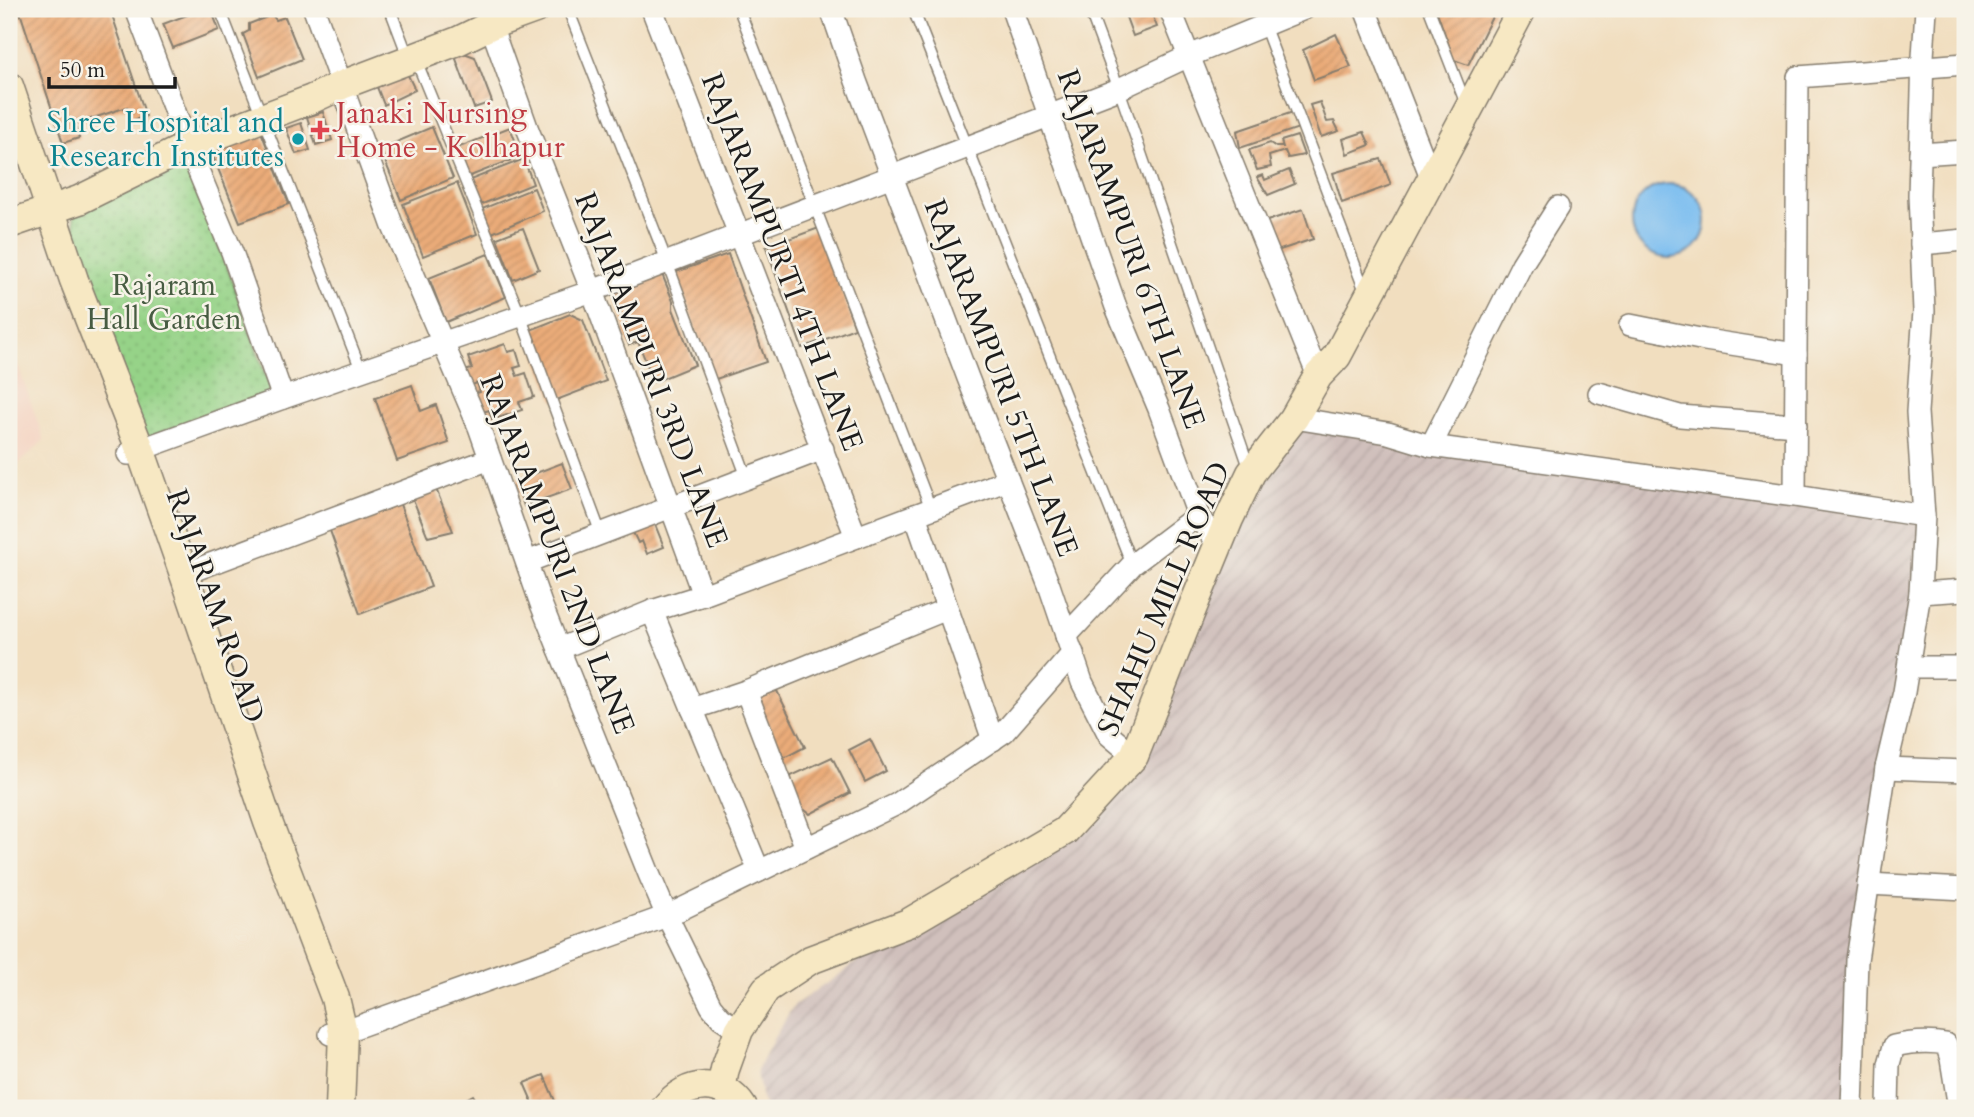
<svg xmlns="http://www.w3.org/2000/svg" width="1974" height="1117" font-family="Cardo,serif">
	<defs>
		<pattern id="industrial-furrows" width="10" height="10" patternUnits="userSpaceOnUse" patternTransform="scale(1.75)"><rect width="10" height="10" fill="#d0c0bc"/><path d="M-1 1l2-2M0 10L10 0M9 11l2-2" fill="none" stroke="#b2a4a1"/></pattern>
		<pattern id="grass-dots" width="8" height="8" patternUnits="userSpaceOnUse" patternTransform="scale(1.75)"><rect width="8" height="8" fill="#96d388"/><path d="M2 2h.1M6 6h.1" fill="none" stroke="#81b575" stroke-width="1.8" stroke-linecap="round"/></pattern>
		<pattern id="building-hatch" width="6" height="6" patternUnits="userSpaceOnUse" patternTransform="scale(1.75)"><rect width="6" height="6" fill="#ebac79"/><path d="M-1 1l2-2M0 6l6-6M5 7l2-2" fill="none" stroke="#c99368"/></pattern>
	</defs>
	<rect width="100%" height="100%" fill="#f7f3e8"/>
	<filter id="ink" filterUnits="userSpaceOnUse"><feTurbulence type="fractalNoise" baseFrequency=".0143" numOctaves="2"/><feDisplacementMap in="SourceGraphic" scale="14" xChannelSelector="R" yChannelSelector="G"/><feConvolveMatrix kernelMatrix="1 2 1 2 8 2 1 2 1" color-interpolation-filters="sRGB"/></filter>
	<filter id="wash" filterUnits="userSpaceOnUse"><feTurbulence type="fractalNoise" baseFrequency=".00686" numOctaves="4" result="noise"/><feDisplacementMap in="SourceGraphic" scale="28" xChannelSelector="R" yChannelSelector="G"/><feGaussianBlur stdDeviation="1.57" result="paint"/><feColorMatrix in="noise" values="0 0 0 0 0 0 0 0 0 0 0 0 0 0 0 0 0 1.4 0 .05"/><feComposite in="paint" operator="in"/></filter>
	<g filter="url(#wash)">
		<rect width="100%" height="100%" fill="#f1debf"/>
		<path fill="#f4d3c1" d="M9,340L44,440L9,473Z"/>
		<path fill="url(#industrial-furrows)" d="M1294,418L1924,516L1876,834L1854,1108H765L762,1100L757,1071L774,1038L794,1005L835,978L908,923L1065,831L1129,762L1166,675Z"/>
		<path fill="url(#grass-dots)" stroke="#597852" stroke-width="2" d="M183,158L228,269L272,393L140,440L70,242L75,229L73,207Z"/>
		<circle fill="#7abdf0" stroke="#4b6c86" stroke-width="2" cx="1669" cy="221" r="37"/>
		<g id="blocks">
			<g fill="url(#building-hatch)">
				<path d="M19,9H110L146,116L131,121L127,107L75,124L79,138L63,143Z"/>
				<path d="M203,9H211L219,30L173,48L163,24Z"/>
				<path d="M1123,9H1150L1157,27L1133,36Z"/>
				<path d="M1436,9H1496L1468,65L1454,60Z"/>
				<path d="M272,15L276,20L285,17L302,59L259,77L243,34L249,31V24Z"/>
				<path d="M1336,34L1351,67L1314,80L1303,50Z"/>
				<path d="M464,53L475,57L492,102L474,108L455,56Z"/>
				<path d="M407,73L415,90L384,105L377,87Z"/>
				<path d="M1320,102L1327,122L1334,121L1339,131L1321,137L1310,105Z"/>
				<path d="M323,112L332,140L316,145L307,117Z"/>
				<path d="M1293,112L1299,128L1240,148L1237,131Z"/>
				<path d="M301,123L310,150L296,154L286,128Z"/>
				<path d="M258,124L289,204L240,222L207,142Z"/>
				<path d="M432,127L453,178L401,200L380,149Z"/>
				<path d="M510,127L521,156L468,177L457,148Z"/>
				<path d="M1364,132L1370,145L1347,154L1343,139Z"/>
				<path d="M1297,136L1304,155L1288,158L1285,151L1269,156L1271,167L1257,170L1249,150L1270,143L1276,147H1283L1281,141Z"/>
				<path d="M524,159L533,184L480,205L470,180Z"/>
				<path d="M1381,159L1391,185L1342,203L1333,173Z"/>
				<path d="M1289,170L1295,184L1268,195L1257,177L1263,175L1265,180Z"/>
				<path d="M457,183L477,234L423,256L403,204Z"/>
				<path d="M534,188L543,211L492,233L482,209Z"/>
				<path d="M1303,209L1313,239L1274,252L1264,222Z"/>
				<path d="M523,228L539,269L513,280L497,238Z"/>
				<path d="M819,228L855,328L802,348L766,247Z"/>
				<path d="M488,254L506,297L446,322L429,278Z"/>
				<path d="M728,254L766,362L713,380L676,272Z"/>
				<path d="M662,274L673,301V309L695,365L654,382L638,342L629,345L623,330L626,329L613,294Z"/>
				<path d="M570,314L583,320L606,381L554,401L528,331Z"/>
				<path d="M505,344L508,352L516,350L521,366L514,368L517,376L526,373L534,397L519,402L522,410L492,420L489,410L480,413L473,394L480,392L477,383L470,386L464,371L472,369L468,357Z"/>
				<path d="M412,385L421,411L436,405L449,443L397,461L375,398Z"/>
				<path d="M562,463L572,489L524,506L515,481Z"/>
				<path d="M436,489L453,531L428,537L411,494Z"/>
				<path d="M398,499L431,587L360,614L328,525Z"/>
				<path d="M652,517L664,547L647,554L642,541L638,543L630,526Z"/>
				<path d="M773,683L805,747L784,758L752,693Z"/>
				<path d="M870,739L886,771L865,782L849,750Z"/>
				<path d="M832,757L850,793L810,814L801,807L792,786L791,776Z"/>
				<path d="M544,1075L558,1108H546L543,1102L534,1106L524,1083Z"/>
				<path d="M473,1095L481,1108H450Z"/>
			</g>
		</g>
	</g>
	<g filter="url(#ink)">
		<use href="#blocks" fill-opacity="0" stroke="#867d6e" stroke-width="2"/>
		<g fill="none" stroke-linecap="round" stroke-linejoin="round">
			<defs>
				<g id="lane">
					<path d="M220,9L361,370"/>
					<path d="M390,9L409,59"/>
					<path d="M568,9L667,262L747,478"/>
					<path d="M739,9L931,509"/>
					<path d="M913,9L1132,565"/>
					<path d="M1089,9L1119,89L1250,470"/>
					<path d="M1258,9L1366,294"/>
					<path d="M1429,9L1467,107"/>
					<path d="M416,60L520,315L601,534"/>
				</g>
				<g id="street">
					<path d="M136,9L188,146L232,252L283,398"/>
					<path d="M314,9L392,224L479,427L541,604L649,874L667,916L711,1006L721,1018L739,1030"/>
					<path d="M485,9L528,130L592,291L703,595"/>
					<path d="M652,9L856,537"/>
					<path d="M831,9L856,81L968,378L1049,585L1082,682L1109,735L1134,756"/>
					<path d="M1012,9L1116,307L1159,409L1198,515L1218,546"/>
					<path d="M1170,9L1318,376"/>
					<path d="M1365,9L1431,177"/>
					<path d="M1920,154L1965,151"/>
					<path d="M1921,244L1965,240"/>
					<path d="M1630,325L1705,340L1796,354"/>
					<path d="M1599,393L1680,416L1796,425"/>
					<path d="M1294,418L1388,433L1431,446L1795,496L1924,516"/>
					<path d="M1431,446L1522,264L1558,207"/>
					<path d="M128,454L283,398L592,291L1119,89L1189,56L1304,9"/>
					<path d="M1795,496L1798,77L1965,64"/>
					<path d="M915,515L993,740"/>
					<path d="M527,562L823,449"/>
					<path d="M184,574L490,459"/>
					<path d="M1920,593L1965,590"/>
					<path d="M652,611L759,871"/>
					<path d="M1066,636L1132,565L1198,515"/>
					<path d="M559,649L652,611L703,595L1008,480"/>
					<path d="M1909,667H1965"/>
					<path d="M746,691L806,848"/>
					<path d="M692,709L746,691L947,609"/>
					<path d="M1886,768L1965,771"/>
					<path d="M1868,884L1965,889"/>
					<path d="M330,1034L343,1032L667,916L897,804L1004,732L1073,653"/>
					<path d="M1852,1108L1857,960L1886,768L1904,692L1920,593L1924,516L1917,412L1924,311L1919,195L1923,57L1926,9"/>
					<path d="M1888,1108L1889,1064L1894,1046C1912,1042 1928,1041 1946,1044L1951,1059L1959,1108"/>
				</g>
				<g id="secondary">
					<path d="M9,86L74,280L140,449L184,574L268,822L335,998L343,1032L340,1108"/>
					<path d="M9,224L79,200L188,146L312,99L342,85L458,41L491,25L535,9"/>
					<path d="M721,1089L725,1069L739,1030L766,989L810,960L908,923L1065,831L1134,756L1190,614L1229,519L1251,473L1294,418L1318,376L1337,356L1522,9"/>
					<path d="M665,1108C686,1081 723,1077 743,1108"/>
				</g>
			</defs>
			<use href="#lane" stroke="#867d6e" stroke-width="13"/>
			<use href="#street" stroke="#867d6e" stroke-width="24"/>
			<use href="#secondary" stroke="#867d6e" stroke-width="31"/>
			<use href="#lane" stroke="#fff" stroke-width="10"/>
			<use href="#street" stroke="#fff" stroke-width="21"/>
			<use href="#secondary" stroke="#f7e8c3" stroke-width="28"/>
		</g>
	</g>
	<path fill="#e0444e" stroke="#f7f3e8" stroke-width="2.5" d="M316.5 119.5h7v7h7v7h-7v7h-7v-7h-7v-7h7z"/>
	<circle fill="#0f9aa8" stroke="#f7f3e8" stroke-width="2.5" cx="298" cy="139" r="7"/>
	<g text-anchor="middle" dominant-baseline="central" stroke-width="5" stroke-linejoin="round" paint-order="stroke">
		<g font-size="30" fill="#be3a42" stroke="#f7f3e8" text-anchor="start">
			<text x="336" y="113">Janaki Nursing<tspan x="336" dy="34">Home - Kolhapur</tspan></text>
		</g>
		<g font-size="30" fill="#0d838f" stroke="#f7f3e8" text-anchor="end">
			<text x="284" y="122">Shree Hospital and<tspan x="284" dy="34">Research Institutes</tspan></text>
		</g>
		<g font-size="30" fill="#1c1c1c" stroke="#f7f3e8">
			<text transform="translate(1131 249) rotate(70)">RAJARAMPURI 6TH LANE</text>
			<text transform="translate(782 262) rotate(69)">RAJARAMPURTI 4TH LANE</text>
			<text transform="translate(651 370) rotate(69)">RAJARAMPURI 3RD LANE</text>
			<text transform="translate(1001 378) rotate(69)">RAJARAMPURI 5TH LANE</text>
			<text transform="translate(557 554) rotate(69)">RAJARAMPURI 2ND LANE</text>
			<text transform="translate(1164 599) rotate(-67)">SHAHU MILL ROAD</text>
			<text transform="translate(215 606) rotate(71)">RAJARAM ROAD</text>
		</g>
		<g font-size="30" fill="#475c42" stroke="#f7f3e8">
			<text x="164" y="285">Rajaram<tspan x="164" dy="34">Hall Garden</tspan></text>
		</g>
	</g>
	<rect width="1974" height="1117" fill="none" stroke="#f7f3e8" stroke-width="35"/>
	<path d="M49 77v10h126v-10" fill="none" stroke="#1c1c1c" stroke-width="3.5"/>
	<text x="60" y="77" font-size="21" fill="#1c1c1c" stroke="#f7f3e8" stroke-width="5" paint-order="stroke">50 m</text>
</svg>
